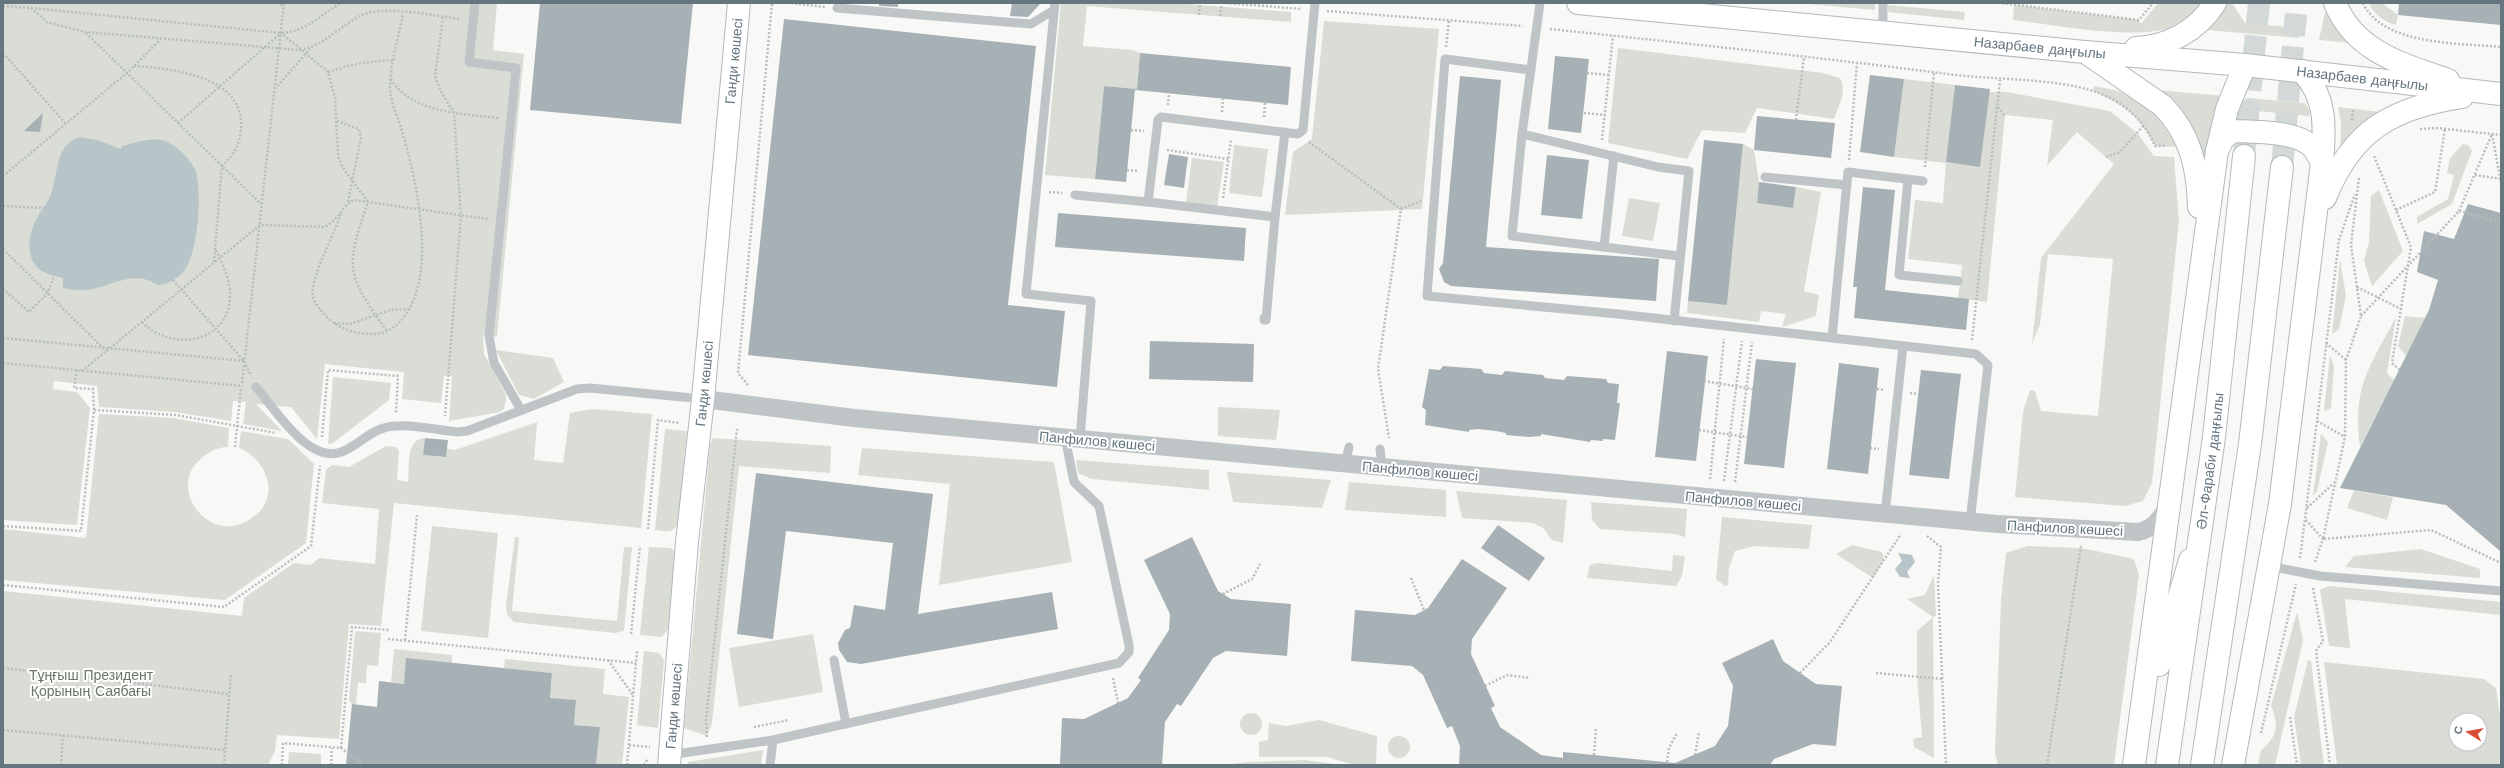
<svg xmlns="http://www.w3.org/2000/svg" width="2504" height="768" font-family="'Work Sans',sans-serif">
	<rect width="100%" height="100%" fill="#f8f8f6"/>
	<g fill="#d9ddd5" fill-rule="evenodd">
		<path d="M3,3H497L493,50L524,54L497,337L483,335L484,354L505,393L506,400L504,409L500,412L449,421L452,376H444L441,403L402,399L404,372L325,364L317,439L291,407L256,404L282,431L243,424L246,402L233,401L231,421L174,412L99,407L97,386L54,381L53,389L77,392L90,408L77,525L3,520Z"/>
		<path d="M1061,3H1174L1291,12V22L1087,6L1083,46L1133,50L1140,53L1137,89L1104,86L1095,179L1045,175Z"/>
		<path d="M1797,3H1875V10Z"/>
		<path d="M2158,3H2204C2195,13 2185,23 2173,27C2134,41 2056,25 2013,20L2014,5L2139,20L2141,24Z"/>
		<path d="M2226,3H2232L2245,23L2300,28L2299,38L2207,30Z"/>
		<path d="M2369,3H2382L2398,15L2396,25C2386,23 2373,14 2369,3Z"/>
		<path d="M1887,5L1965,12L1964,20L1888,12Z"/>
		<path d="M2330,11L2351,43L2319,40L2325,12Z"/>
		<path d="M1324,21L1439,29L1422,209L1285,215L1293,152L1312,139Z"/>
		<path d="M1618,48L1823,73L1840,78C1847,91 1839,105 1834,119L1757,108L1745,133L1702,130L1687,159L1608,143Z"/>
		<path d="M1904,79L1955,85L1947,162L1980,166L1989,92H2006L2110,111L2137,133L2154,156L2174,157L2179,220L2154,464L2152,483L2143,501L2125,506L2015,497L2023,412L2030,390L2035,391L2041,411L2098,416L2113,259L2048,254L2040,324L2032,344L2041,258L2114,164L2077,132L2047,166L2053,120L2005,115L1987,302L1958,298L1962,265L1908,259L1915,200L1943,203L1946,163L1894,157Z"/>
		<path d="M2094,86L2119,91L2152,108L2182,147L2155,146C2137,113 2126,106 2093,91Z"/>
		<path d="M2145,89L2226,96L2203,195L2192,138Z"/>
		<path d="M2248,98L2305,103L2310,111L2309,116L2236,109L2243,100Z"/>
		<path d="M2338,107L2389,113L2340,155L2341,123Z"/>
		<path d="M1743,144L1754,150L1759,182L1757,203L1793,208L1796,187L1821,192L1804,291L1819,295L1816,316L1782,327L1786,314L1761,311L1759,322L1687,313L1688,301L1727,305Z"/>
		<path d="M2463,144L2468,145L2472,151L2452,204L2417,224V217L2448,199L2454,175L2447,173L2450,158Z"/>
		<path d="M1234,145L1268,149L1262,197L1229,193Z"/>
		<path d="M1192,158L1224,162L1217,207L1186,202Z"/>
		<path d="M2379,190L2403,251L2372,286L2364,261L2369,242L2371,196Z"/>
		<path d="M1629,198L1660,203L1653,241L1622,236Z"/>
		<path d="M2340,259L2346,296L2339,329L2332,334Z"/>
		<path d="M2405,316L2426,318L2406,356L2398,346Z"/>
		<path d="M2396,317L2387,373L2394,380L2360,447C2352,387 2369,368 2396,317Z"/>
		<path d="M496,350L553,358L564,382L534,399L519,395Z"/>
		<path d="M2330,355L2334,366L2331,408L2324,411Z"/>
		<path d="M333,377L391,383L389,400L333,443L328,444Z"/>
		<path d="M1218,407L1280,410L1276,440L1218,436Z"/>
		<path d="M592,409L652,414L641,528L394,503L381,626L349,624L339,739L277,735L275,751L268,765H3V591L242,616L244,598L294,563L311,565L319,558L375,564L379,509L322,503L326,470L332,465L349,467L386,446L396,447L399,451L397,480L408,482C410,466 405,439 425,438L423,455L446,457L447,449L455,450L537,422L534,460L563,463L570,413Z"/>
		<path d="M99,414L174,418L229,428L228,447C218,447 211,451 203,457C161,488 216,556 259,512C280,490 263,457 239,448L241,431L288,439L314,464L306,543L225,600L3,580V529L86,538Z"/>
		<path d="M665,429L687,431L678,524C672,534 665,531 655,530Z"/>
		<path d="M2321,434L2328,442L2317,491L2313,496Z"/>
		<path d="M713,438L831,446L830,473L739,466L712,723L707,736L684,728L710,445Z"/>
		<path d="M862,448L1054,462L1072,562L939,585L950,484L858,475Z"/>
		<path d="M1076,460L1209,470V490L1092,479L1078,473Z"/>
		<path d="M1227,472L1331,480L1322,508L1233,502Z"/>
		<path d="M1349,482L1446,490V517L1345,510Z"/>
		<path d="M1456,491L1567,500L1563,543L1552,540L1543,528L1533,523L1462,518Z"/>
		<path d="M2354,491L2393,497L2387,520L2347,508Z"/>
		<path d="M1591,502L1687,509L1685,537L1675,534L1600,529L1592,520Z"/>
		<path d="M1722,517L1812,525L1809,549L1754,546L1735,551L1729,568L1728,585L1725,586L1716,579Z"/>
		<path d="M432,526L498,533L488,638L421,631Z"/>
		<path d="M515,537H519L512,611L617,621L624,547H632L624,631L615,633L514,622L507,614L506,605Z"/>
		<path d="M1852,545L1882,552L1884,559L1873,578L1836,554Z"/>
		<path d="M2028,546L2081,548L2134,559L2139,575L2114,765H1998L1995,753L2001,600L2006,553Z"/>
		<path d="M649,547L671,548L676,554L668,630L661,637L640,635Z"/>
		<path d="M2421,549L2480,569V578L2345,567L2354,556Z"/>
		<path d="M1673,555L1685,556L1682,576L1676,586L1587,578L1590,565L1597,563L1672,571Z"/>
		<path d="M1934,575L1936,616L1933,617L1934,758L1914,747L1913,739L1922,737L1917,677V631L1933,617L1907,599L1925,595Z"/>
		<path d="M2329,586L2501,602V615L2345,599L2350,648L2329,646L2320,590Z"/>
		<path d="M2297,612L2303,640L2275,765H2258L2261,750C2278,737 2279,724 2271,706Z"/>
		<path d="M355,631L381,633L378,666L367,665L366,683H358L356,705L352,704L349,701Z"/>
		<path d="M813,634L823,692L739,707L729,648Z"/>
		<path d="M394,649L452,655V663L407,659L404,684L391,682Z"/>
		<path d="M644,651L659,653L664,660L658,728L637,725Z"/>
		<path d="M505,659L605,669L603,694L629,697L622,765H596L600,727L574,725L576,701L550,698L552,673L504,668Z"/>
		<path d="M2308,660L2311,661L2324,765H2301L2294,717Z"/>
		<path d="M2324,662L2484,679L2496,688L2501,723V765H2337ZM2456,720H2480V744H2456Z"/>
		<circle cx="1251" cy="724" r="11"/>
		<path d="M1319,720L1377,736L1376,765H1354L1327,757H1259V742L1268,740L1269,723L1286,726Z"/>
		<circle cx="1399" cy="747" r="11"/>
		<path d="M763,750L761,765H688V762Z"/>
		<path d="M289,752L321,754V765H288Z"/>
		<path d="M1305,760L1342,765H1224L1247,762Z"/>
	</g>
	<g fill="#b8c5c8">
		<path d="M79,137L97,140L121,149L122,146C134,143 148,138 161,140C174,142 192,160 196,172C202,193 198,247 187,266C182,277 169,284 158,285C131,268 111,288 85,290C77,291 70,289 63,288V278C54,276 44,274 37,267C25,255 29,232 37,218C41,210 48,203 51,194C59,172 54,147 79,137Z"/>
		<path d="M1898,553L1912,555L1915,562L1907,572L1910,578L1900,577L1895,569L1902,561Z"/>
	</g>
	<g fill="#a7b0b5">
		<path d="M540,3H693L681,124L530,110Z"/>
		<path d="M879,3H898V7L879,6Z"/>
		<path d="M1012,3H1041L1028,17L1010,16Z"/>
		<path d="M2399,3H2501V25L2398,15Z"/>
		<path d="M784,19L1036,46L1008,305L1065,311L1057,387L748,355Z"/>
		<path d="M1140,53L1291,67L1288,105L1135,90L1126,182L1095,179L1104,86L1137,89Z"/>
		<path d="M1555,56L1589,59L1581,133L1548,129Z"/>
		<path d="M1870,75L1904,79L1894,157L1860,152Z"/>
		<path d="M1460,76L1501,80L1486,247L1659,259L1656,301L1451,286L1444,282L1439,269L1443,263Z"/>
		<path d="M1955,85L1990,89L1980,167L1946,162Z"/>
		<path d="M43,113L40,132L24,131Z"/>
		<path d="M1757,116L1835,123L1831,158L1754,150Z"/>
		<path d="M1704,140L1743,144L1727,305L1688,301Z"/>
		<path d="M1169,154L1188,157L1184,188L1164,185Z"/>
		<path d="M1547,155L1589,160L1582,219L1541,215Z"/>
		<path d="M1759,182L1796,187L1793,208L1757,203Z"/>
		<path d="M1863,187L1895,190L1885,290L1969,299L1966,330L1854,318L1857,287H1853Z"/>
		<path d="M2468,204L2501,213L2500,551L2446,505L2340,488L2429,310L2438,280L2417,272L2424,231L2454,239Z"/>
		<path d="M1058,213L1246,228L1244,261L1055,247Z"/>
		<path d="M1150,341L1254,344L1253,382L1149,379Z"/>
		<path d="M1667,351L1708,356L1696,461L1655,457Z"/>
		<path d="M1756,359L1796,363L1784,468L1744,464Z"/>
		<path d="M1839,363L1879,368L1868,474L1827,469Z"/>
		<path d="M1443,366L1481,369L1484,373L1502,375L1505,371L1543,375L1545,378L1564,380L1567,376L1606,379L1608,383L1619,384L1617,403H1620L1615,440L1603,439V441L1591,440L1590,442L1541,434V436L1529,437L1506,435V433L1496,431L1478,429L1469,430V432L1425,425L1426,410L1422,407L1429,369L1440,370Z"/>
		<path d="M1921,370L1961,374L1949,479L1909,475Z"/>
		<path d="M425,438L448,440L446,457L423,455Z"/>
		<path d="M756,473L933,494L918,614L1052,592L1058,629L861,664L847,662L839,650L838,643L845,630L850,628L854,605L885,610L893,543L786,531L773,639L737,634Z"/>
		<path d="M1498,525L1545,558L1529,581L1481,548Z"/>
		<path d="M1192,537L1218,591L1223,594L1231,599L1291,604L1287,656L1226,651L1213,658L1181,706L1177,704L1165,722L1162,765L1060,764L1062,718L1084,719L1128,698L1141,680L1138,678L1169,630L1170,614L1144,560Z"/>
		<path d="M1462,559L1507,588L1472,639L1471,654L1495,706L1491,708L1500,727L1541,755L1563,758V752L1675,763L1715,746L1728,726L1733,686L1722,663L1773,639L1783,661L1816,684L1842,686L1836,746L1813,744L1774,759L1770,765H1459L1460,746L1452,726L1447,728L1423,675L1412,666L1351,661L1355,610L1415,615L1428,608Z"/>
		<path d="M406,658L552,673L550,698L576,700L574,725L600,727L596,765H346L352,704L377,707L379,681L404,684Z"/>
	</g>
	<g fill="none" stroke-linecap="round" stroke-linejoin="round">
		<g stroke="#d3d8d8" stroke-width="22" stroke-dasharray="22 11" stroke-linecap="butt">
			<path d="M2244,156L2259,3"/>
			<path d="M2282,167L2297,3"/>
		</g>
		<defs>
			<g id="secondary">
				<path id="s1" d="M1578,3L2085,52L2245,65L2501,94"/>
				<path d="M2335,3C2355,52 2402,64 2448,80"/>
				<path d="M2136,48C2169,46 2197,31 2215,3"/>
				<path d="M2085,52L2163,106C2191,135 2198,169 2199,207"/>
				<path d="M2217,151L2223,139L2233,131C2254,132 2294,131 2310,145C2315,149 2319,157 2322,163"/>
				<path d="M2325,198C2352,130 2392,108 2462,97"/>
				<path d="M2159,665L2190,560"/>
				<path id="s2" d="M669,765L687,542L703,399L739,3"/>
				<path d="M2134,765L2217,151L2227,109L2245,65"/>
				<path d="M2233,765L2280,504L2322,163C2325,128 2327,98 2302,71"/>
			</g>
			<g id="primary">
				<path id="s3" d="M2167,765L2214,437L2244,156"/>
				<path d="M2202,765L2250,444L2282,167"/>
			</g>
		</defs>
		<use href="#secondary" stroke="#b2b8bc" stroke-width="24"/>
		<use href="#primary" stroke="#b3b9bc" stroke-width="24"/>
		<g stroke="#babdbf" stroke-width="2.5" stroke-dasharray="2 2" stroke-linecap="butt">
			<path d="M277,3L284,6"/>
			<path d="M791,3L825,7"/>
			<path d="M1226,3L1302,9"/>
			<path d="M2002,3L2139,20L2153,3"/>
			<path d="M2363,3C2383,46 2460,43 2501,47"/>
			<path d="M3,6L31,8L47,22L85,32L299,50C321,48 340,26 360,16C384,4 433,16 460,19"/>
			<path d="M31,8L281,33C306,32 320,15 341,3"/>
			<path d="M1327,11L1523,26"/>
			<path d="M1199,15L1200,3"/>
			<path d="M1220,16L1222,3"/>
			<path d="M443,17L435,76L440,90L454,113L461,216L445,416"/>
			<path d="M1550,29C1683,43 1816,57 1948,74C1992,80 2053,78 2093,91C2121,100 2144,119 2155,146H2167"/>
			<path d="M86,33L261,204"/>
			<path d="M1446,47L1449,20"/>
			<path d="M3,53L66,124"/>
			<path d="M134,66C172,69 244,75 241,128C240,144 234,155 222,166L214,262"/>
			<path d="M328,72C351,64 371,61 395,60"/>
			<path d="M1587,73L1609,75"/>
			<path d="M391,79C411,113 463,114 499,118"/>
			<path d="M275,89L310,49"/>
			<path d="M1168,105L1169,94"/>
			<path d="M1998,107L2004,115"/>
			<path d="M1222,112L1223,99"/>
			<path d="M1584,113L1605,115"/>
			<path d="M1264,117L1265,103"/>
			<path d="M1796,120L1804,57"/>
			<path d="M2352,120L2353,109"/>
			<path d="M337,121L359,129L361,138L348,202"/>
			<path d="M178,123L281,33L328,72L335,98L338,156L343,168L368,202C345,268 346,275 387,331"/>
			<path d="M2420,129L2437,128L2501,135"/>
			<path d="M1131,130L1144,131"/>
			<path d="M1602,140L1613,36"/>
			<path d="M1309,142L1401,209L1378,369L1389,438"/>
			<path d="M1167,150L1228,159"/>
			<path d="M2374,156L2411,247L2392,363L2400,370"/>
			<path d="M2106,157L2120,152L2144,125"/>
			<path d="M1849,160L1857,63"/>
			<path d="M1925,167L1934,72"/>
			<path d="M1127,170L1139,171"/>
			<path d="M2475,175L2501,179"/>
			<path d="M3,176L127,73L161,39"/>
			<path d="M2359,178L2351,245L2361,316L2346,360L2345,437L2323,539L2431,530L2501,563"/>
			<path d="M1049,192L1062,193"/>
			<path d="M1223,198L1231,140"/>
			<path d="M3,206L44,208"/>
			<path d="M1401,209L1421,201"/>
			<path d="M2396,210L2435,192L2445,129"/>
			<path d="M2459,211L2492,134L2501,183"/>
			<path d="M341,214C335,233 309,280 313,296C315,306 322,311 328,318C342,331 357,334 375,334C390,333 401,323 408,311C436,266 416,179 402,131C398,117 390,102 390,87C390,63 399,37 403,13"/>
			<path d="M3,249L106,351"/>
			<path d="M173,280L244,361L251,376"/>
			<path d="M2357,287L2401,309"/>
			<path d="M3,289L29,312L48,293L54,276"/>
			<path d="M2361,316L2459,211L2501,222"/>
			<path d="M142,322C171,352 228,344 230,297C231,280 222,264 216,250"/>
			<path d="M334,323L350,324L390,310L409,309"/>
			<path d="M3,338L244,361"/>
			<path d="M1972,340L2000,80"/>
			<path d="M2326,343L2346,360"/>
			<path d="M3,363L243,386"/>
			<path d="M77,370L74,388L93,389L94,410"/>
			<path d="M82,371L260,225L324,227C339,221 342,205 354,200L488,219"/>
			<path d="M1704,381L1753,389"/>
			<path d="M242,383L284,3"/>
			<path d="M748,385L738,373L772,3"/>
			<path d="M1877,389L1885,390"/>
			<path d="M1910,393L1918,394"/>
			<path d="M2317,421L2345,437"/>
			<path d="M1699,430L1747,437"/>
			<path d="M322,437L328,370L398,376L396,413"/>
			<path d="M235,447L241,388"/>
			<path d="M1870,448L1879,449"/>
			<path d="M1710,479L1724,339"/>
			<path d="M1724,481L1742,341"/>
			<path d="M1735,482L1752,342"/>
			<path d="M2307,508L2334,483"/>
			<path d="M3,526L81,531L94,410L176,415L276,433"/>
			<path d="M648,529L658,420L680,423"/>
			<path d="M1927,536L1941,547L1938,583L1946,765"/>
			<path d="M2300,558L2305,519"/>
			<path d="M2315,562L2323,539L2305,519L2339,240L2355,194"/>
			<path d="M1411,578L1424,610"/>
			<path d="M3,585L224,607L311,546L320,466"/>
			<path d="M2313,588L2323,641L2316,651L2330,765"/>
			<path d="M1223,594L1252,579L1260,564"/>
			<path d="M631,634L640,546"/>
			<path d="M388,639L636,663"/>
			<path d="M405,640L417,515"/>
			<path d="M608,660L633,695"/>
			<path d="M3,668L229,694"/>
			<path d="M1800,673L1830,642L1901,534"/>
			<path d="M1876,673L1942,679"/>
			<path d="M1113,678L1118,703"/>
			<path d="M1485,686L1507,675L1530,678"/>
			<path d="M2290,717L2297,765"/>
			<path d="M754,727L789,720"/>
			<path d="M3,730L225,750"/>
			<path d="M2261,733L2296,584"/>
			<path d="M707,737L706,720L737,429"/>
			<path d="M629,745L650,747"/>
			<path d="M341,748L352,627L389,630"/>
			<path d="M1594,755L1596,728"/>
			<path d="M1695,755L1699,732"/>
			<path d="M1667,762L1669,748L1677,733"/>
			<path d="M61,765L63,735"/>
			<path d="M224,765L231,673"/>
			<path d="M282,765L283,743L341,748L363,765"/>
			<path d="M331,765L332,748"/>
			<path d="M627,765L637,651"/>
			<path d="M644,765L648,758"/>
			<path d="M2047,765L2081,546"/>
		</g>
		<g stroke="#bfc4c7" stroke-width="9">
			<path d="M475,3L469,62L516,68L489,336L494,363L521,410"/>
			<path d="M1055,3L1026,294L1091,301L1080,439"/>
			<path d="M1540,3L1522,134L1512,236L1679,256"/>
			<path d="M1883,3V32"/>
			<path d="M837,8L1031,24L1054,10"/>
			<path d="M1531,70L1445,59L1427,296L1618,314L1976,354L1988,365L1970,522"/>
			<path d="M1522,134L1658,167L1689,171L1674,321"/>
			<path d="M1765,177L1847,185"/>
			<path d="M1908,179L1899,275L1958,281"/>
			<path d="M1075,195L1148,202"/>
			<path d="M1275,217L1285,132"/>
			<path d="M1604,247L1614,156"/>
			<path d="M1264,318V320H1266L1275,217L1148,202L1158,120L1161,117L1298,134L1303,130L1315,3"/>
			<path d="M1832,338L1848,172L1923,181"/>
			<path d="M256,387C274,408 306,460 338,453C355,449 367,432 384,428C403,422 436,430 457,432L467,431L577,389L590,388L703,399"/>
			<path d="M1380,449L1382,467"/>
			<path d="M1345,464L1349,447"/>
			<path d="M1885,514L1903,346"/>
			<path d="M2269,566L2320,576L2501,591"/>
			<path d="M834,660L846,724"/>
			<path d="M669,755L773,740L1119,663L1129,652V645L1099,506L1074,482L1065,437"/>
			<path d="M770,765L773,740"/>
		</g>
		<path stroke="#bfc4c7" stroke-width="18" d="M703,399L854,418L1997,524L2138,532C2155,528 2160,519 2169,505"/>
		<use href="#secondary" stroke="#fff" stroke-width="22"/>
		<use href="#primary" stroke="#fff" stroke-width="22"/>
	</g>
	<g text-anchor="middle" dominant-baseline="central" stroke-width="4" stroke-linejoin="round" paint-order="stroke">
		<g font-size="14" fill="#65767f" stroke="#fff">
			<text stroke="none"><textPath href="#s1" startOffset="464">Назарбаев даңғылы</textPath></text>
			<text stroke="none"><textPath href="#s2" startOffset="707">Ганди көшесі</textPath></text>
			<text stroke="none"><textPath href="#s1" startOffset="788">Назарбаев даңғылы</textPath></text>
			<text stroke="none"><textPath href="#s2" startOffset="383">Ганди көшесі</textPath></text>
			<text transform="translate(1097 441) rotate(5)">Панфилов көшесі</text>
			<text stroke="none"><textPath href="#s3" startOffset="307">Әл-Фараби даңғылы</textPath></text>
			<text transform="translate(1420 471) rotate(5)">Панфилов көшесі</text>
			<text transform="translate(1743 501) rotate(5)">Панфилов көшесі</text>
			<text transform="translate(2065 528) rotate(3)">Панфилов көшесі</text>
			<text stroke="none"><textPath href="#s2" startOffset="59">Ганди көшесі</textPath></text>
		</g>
		<g font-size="14" fill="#697764" stroke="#fff">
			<text x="91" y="675">Тұңғыш Президент<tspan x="91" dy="16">Қорының Саябағы</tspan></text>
		</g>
	</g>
	<rect width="2504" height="768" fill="none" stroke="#65767f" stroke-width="8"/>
	<g transform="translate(2468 732) rotate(281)"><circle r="19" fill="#ffffff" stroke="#c1c8cc"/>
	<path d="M0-3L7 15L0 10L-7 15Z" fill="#d94d35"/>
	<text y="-6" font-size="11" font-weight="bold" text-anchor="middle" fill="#65767f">С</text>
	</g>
</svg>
